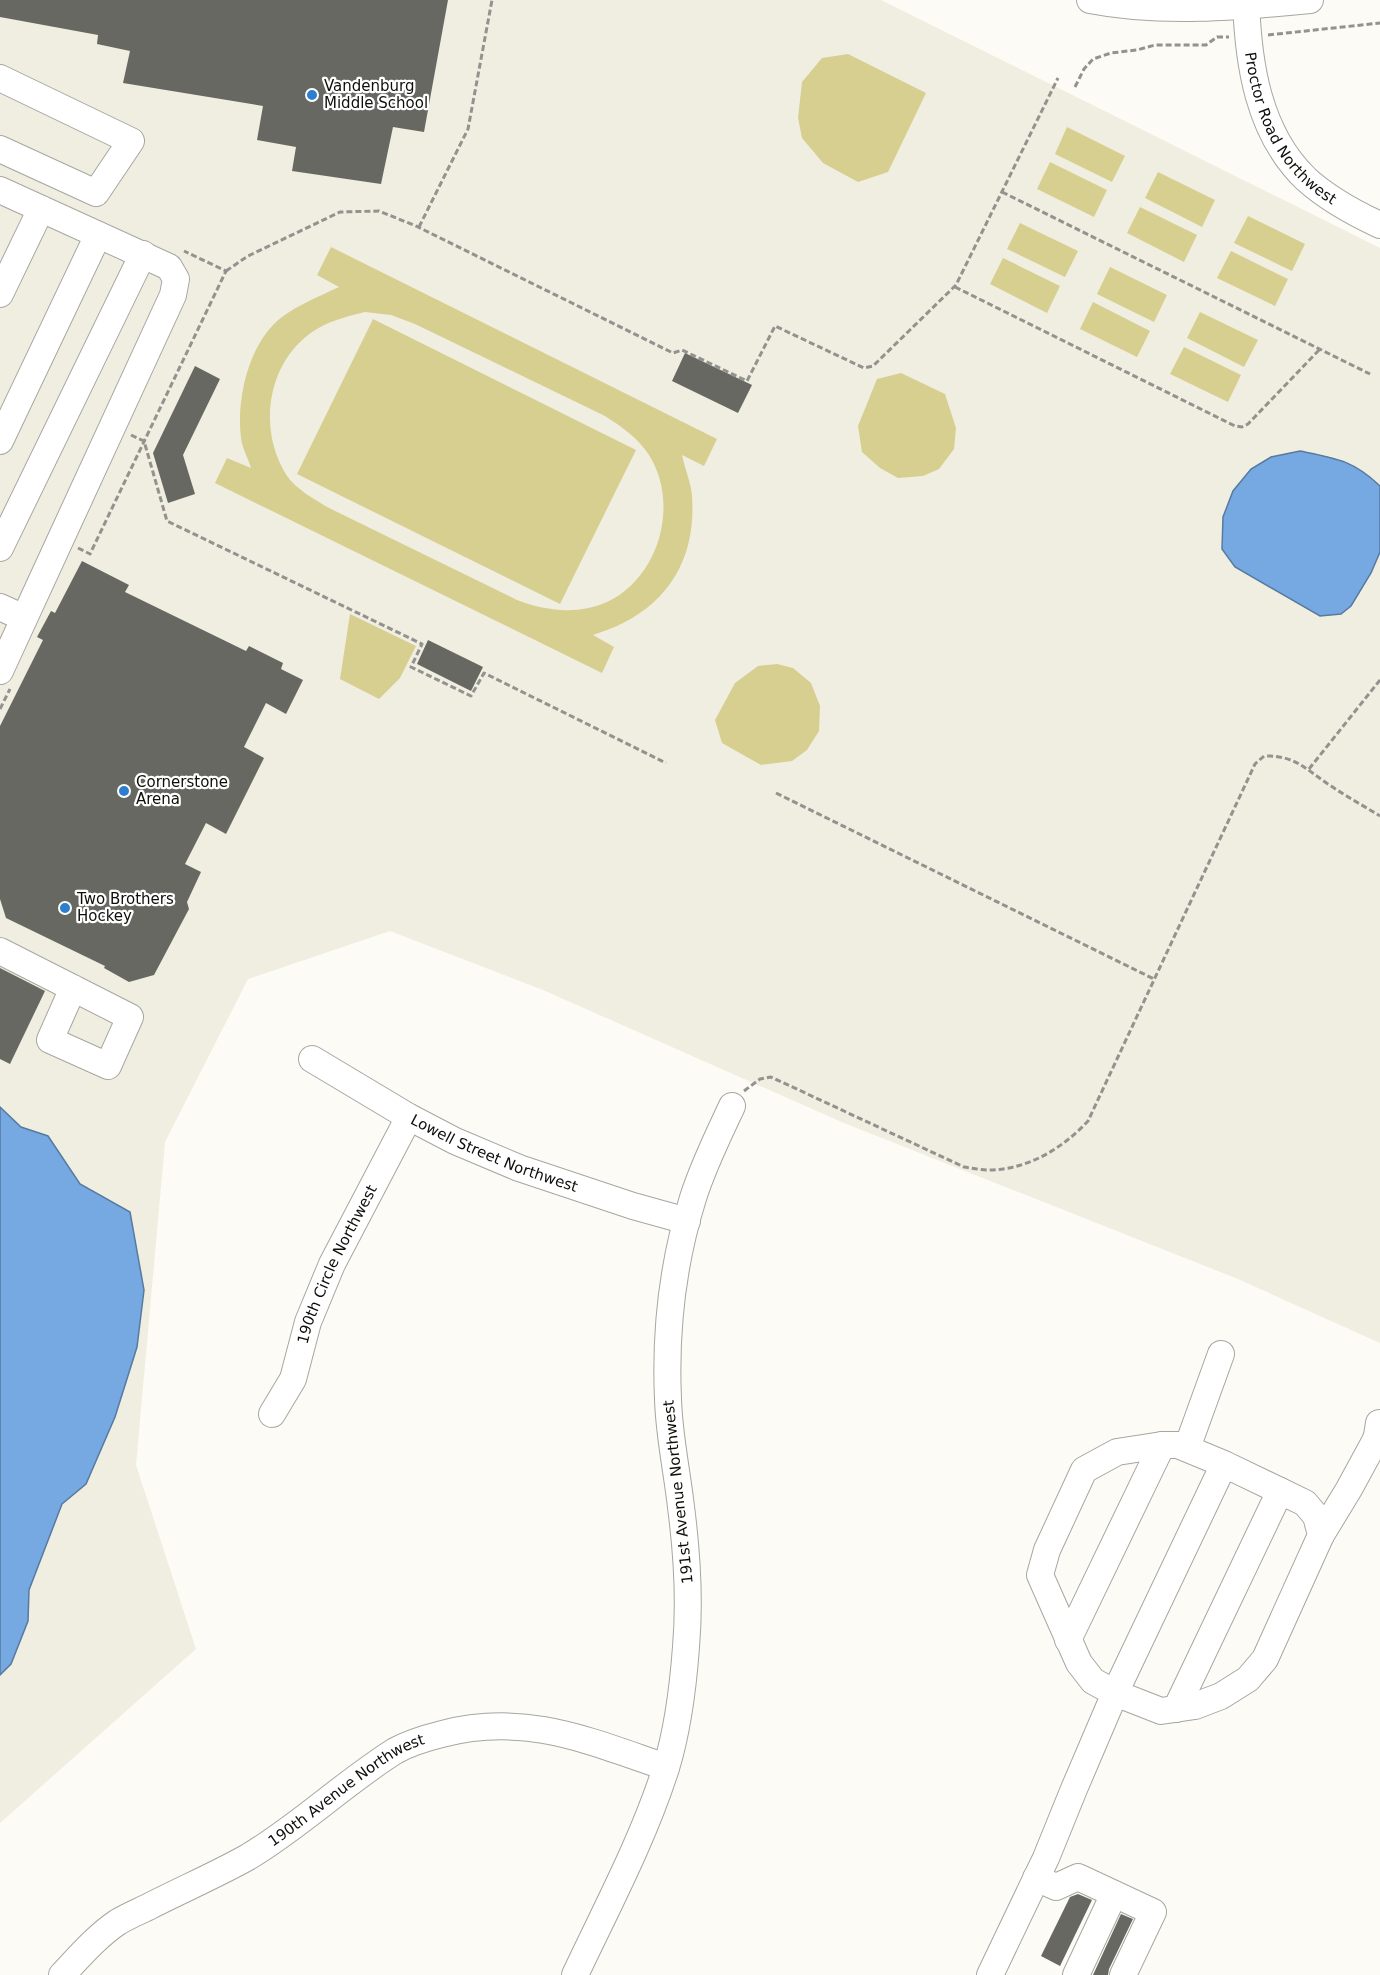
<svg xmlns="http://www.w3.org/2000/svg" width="1380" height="1975" font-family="'DejaVu Sans',sans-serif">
	<rect width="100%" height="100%" fill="#fcfbf5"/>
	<path fill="#f0eee1" d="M0,0H881L1380,248V1343L1238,1279L844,1123L543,990L390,931L248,979L165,1142L136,1465L196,1649L0,1823Z"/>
	<g fill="#d7cf90" fill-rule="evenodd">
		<path d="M848,54L926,93L888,172L858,182L823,163L802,138L798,118L802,82L822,58Z"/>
		<path d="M1067,127L1125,156L1112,182L1055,154Z"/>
		<path d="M1050,162L1107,190L1094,217L1037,189Z"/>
		<path d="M1158,172L1215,200L1202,227L1145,198Z"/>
		<path d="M1140,207L1197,235L1184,262L1127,233Z"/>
		<path d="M1248,216L1305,244L1292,271L1234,243Z"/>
		<path d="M1020,223L1078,251L1065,277L1007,249Z"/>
		<path d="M331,247L717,439L704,466L682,455C685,469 691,483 692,496C696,552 674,597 623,623C614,628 603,631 593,635L614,647L602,673L215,483L227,458L251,468C248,458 242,448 241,438C236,398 249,342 282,317C300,304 320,296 339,287L317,275ZM365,312L391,315L415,324L605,416C622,427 638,438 649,455C680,504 659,578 607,602C578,615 546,611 517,600L327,507C313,498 297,490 287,476C256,428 268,358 317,329C332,320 349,316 365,312Z"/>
		<path d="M1231,251L1288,279L1275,306L1217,278Z"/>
		<path d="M1003,258L1060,286L1047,313L990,284Z"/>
		<path d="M1110,267L1167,295L1154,322L1097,294Z"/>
		<path d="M1093,302L1150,331L1137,357L1080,329Z"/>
		<path d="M1200,312L1258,340L1244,367L1187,338Z"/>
		<path d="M373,319L636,450L560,604L297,474Z"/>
		<path d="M1184,347L1241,375L1228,402L1170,374Z"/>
		<path d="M901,373L945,394L956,428L954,449L939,469L923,476L898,478L880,468L862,452L858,426L877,379Z"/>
		<path d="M350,614L416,646L400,678L379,699L340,679Z"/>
		<path d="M777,664L793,668L811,683L820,706L819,731L807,750L792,761L761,765L722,743L715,720L735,683L758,666Z"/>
	</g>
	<g fill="#76a9e1" stroke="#577aa1" stroke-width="1.5">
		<path d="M1300,451C1335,458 1353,460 1380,486V552L1371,573L1351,606L1341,614L1320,616L1235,567L1222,549L1223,517L1233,491L1251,469L1271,457Z"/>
		<path d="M0,1107L21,1127L48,1136L80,1184L130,1212L144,1290L137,1347L115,1417L86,1484L62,1504L29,1590L28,1621L11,1664L0,1675Z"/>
	</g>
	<g fill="#686863">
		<path d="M0,0H448L424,132L393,127L381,184L292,171L296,147L257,140L263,106L123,83L130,51L97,44L98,35L0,17Z"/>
		<path d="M685,353L752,385L738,413L672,381Z"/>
		<path d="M195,366L220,379L183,455L195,494L168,503L153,453Z"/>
		<path d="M82,561L129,585L125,592L246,651L249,646L283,663L281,669L303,680L286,714L266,703L244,747L264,758L226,834L206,823L185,864L201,872L187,902L189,909L154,975L129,982L104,968L105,966L6,918L0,899V726L43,640L37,637L51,611L55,613Z"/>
		<path d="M428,640L483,667L471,691L417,664Z"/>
		<path d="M0,968L45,991L10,1064L0,1059Z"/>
		<path d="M1078,1894L1092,1900L1060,1966L1041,1956L1070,1897Z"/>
		<path d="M1121,1914L1133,1919L1109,1969L1108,1975H1093Z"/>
	</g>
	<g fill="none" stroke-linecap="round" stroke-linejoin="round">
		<defs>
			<g id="minor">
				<path d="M1090,0C1161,14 1238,7 1310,0"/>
				<path id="s1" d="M1246,0C1248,63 1258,133 1306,179C1328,199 1354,213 1380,225"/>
				<path d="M0,78L131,141L96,193L0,149"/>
				<path d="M0,190L169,267L176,279L173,295L0,671"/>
				<path d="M0,294L41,209"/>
				<path d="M0,441L98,235"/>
				<path d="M0,548L143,254"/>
				<path d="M0,607L24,618"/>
				<path d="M0,951L130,1017L108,1066L50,1040L73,988"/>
				<path id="s2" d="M312,1059L409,1117L455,1141L519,1168L633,1206L687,1221"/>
				<path id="s3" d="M272,1414L293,1379L308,1322L332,1264L409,1117"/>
				<path d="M1187,1448L1221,1354"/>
				<path d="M1321,1535L1349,1489L1374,1443L1377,1436L1379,1423"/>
				<path d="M1068,1640L1162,1445"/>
				<path d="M1176,1709L1280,1491"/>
				<path d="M1036,1878L1056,1887L1078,1877L1153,1912L1123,1975"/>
				<path id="s4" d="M62,1975C79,1957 97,1936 118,1922C128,1916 140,1911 150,1906C183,1889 216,1875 248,1857C300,1826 344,1783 395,1751C409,1743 426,1738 442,1734C525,1712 589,1741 666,1767"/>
				<path d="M575,1975C607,1907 643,1840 666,1768C678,1729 683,1688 686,1647C690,1601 687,1553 681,1507C677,1471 669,1436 668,1399C665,1332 673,1262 693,1198C703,1166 718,1136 732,1106"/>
				<path d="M990,1975L1046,1858L1074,1789L1115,1693L1224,1464L1178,1445H1162L1117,1452L1084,1470L1047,1550L1040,1575L1079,1663L1093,1681L1115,1693L1161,1711L1195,1706L1221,1696L1248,1679L1265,1659L1321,1535L1316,1516L1305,1503L1224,1464"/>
				<path d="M1076,1975L1114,1894"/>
			</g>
		</defs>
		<use href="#minor" stroke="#a7a6a1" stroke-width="28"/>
		<g stroke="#93928e" stroke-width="3" stroke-dasharray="6 3" stroke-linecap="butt">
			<path d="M1268,35L1380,23"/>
			<path d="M1075,87L1084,69L1093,59L1111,53L1137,50L1155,45H1206L1217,37H1229"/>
			<path d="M1002,192L1370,374"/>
			<path d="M419,227L468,129L492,0"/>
			<path d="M226,271L248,256L340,212L379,211L416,226L673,353L682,350L747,381L775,326L864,368L873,366L956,285L1058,78"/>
			<path d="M955,287L1235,426L1242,427L1248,424L1320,349"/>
			<path d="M131,435L144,441L167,521L422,644L411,667L471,696L484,673L666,763"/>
			<path d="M78,548L90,554L226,271L184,251"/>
			<path d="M0,709L10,689"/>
			<path d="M1309,769L1380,680"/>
			<path d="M776,793L1154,979"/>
			<path d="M744,1091L760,1079L771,1077L964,1167C972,1168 980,1170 988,1170C1027,1170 1062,1149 1088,1121L1255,764L1264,756C1296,755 1306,770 1331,786C1347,797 1364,806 1380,816"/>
		</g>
		<use href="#minor" stroke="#fff" stroke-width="26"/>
	</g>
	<g fill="#2e7ecd" stroke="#fffffe" stroke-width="2">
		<circle cx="312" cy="95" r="6"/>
		<circle cx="124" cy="791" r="6"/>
		<circle cx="65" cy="908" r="6"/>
	</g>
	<g text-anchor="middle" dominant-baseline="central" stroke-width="4.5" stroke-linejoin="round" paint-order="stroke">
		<g font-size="15" fill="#0e0e0c" stroke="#fffffe" text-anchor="start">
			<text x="324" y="86">Vandenburg<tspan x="324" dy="17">Middle School</tspan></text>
			<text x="136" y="782">Cornerstone<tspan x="136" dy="17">Arena</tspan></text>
			<text x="77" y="899">Two Brothers<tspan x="77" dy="17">Hockey</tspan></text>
		</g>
		<g font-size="15" fill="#0e0e0c" stroke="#fffffe">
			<text stroke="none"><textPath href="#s1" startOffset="141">Proctor Road Northwest</textPath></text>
			<text stroke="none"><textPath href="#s2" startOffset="206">Lowell Street Northwest</textPath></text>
			<text stroke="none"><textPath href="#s3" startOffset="164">190th Circle Northwest</textPath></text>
			<text transform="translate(678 1492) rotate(-96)">191st Avenue Northwest</text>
			<text stroke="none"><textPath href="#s4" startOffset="342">190th Avenue Northwest</textPath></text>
		</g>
	</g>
</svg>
